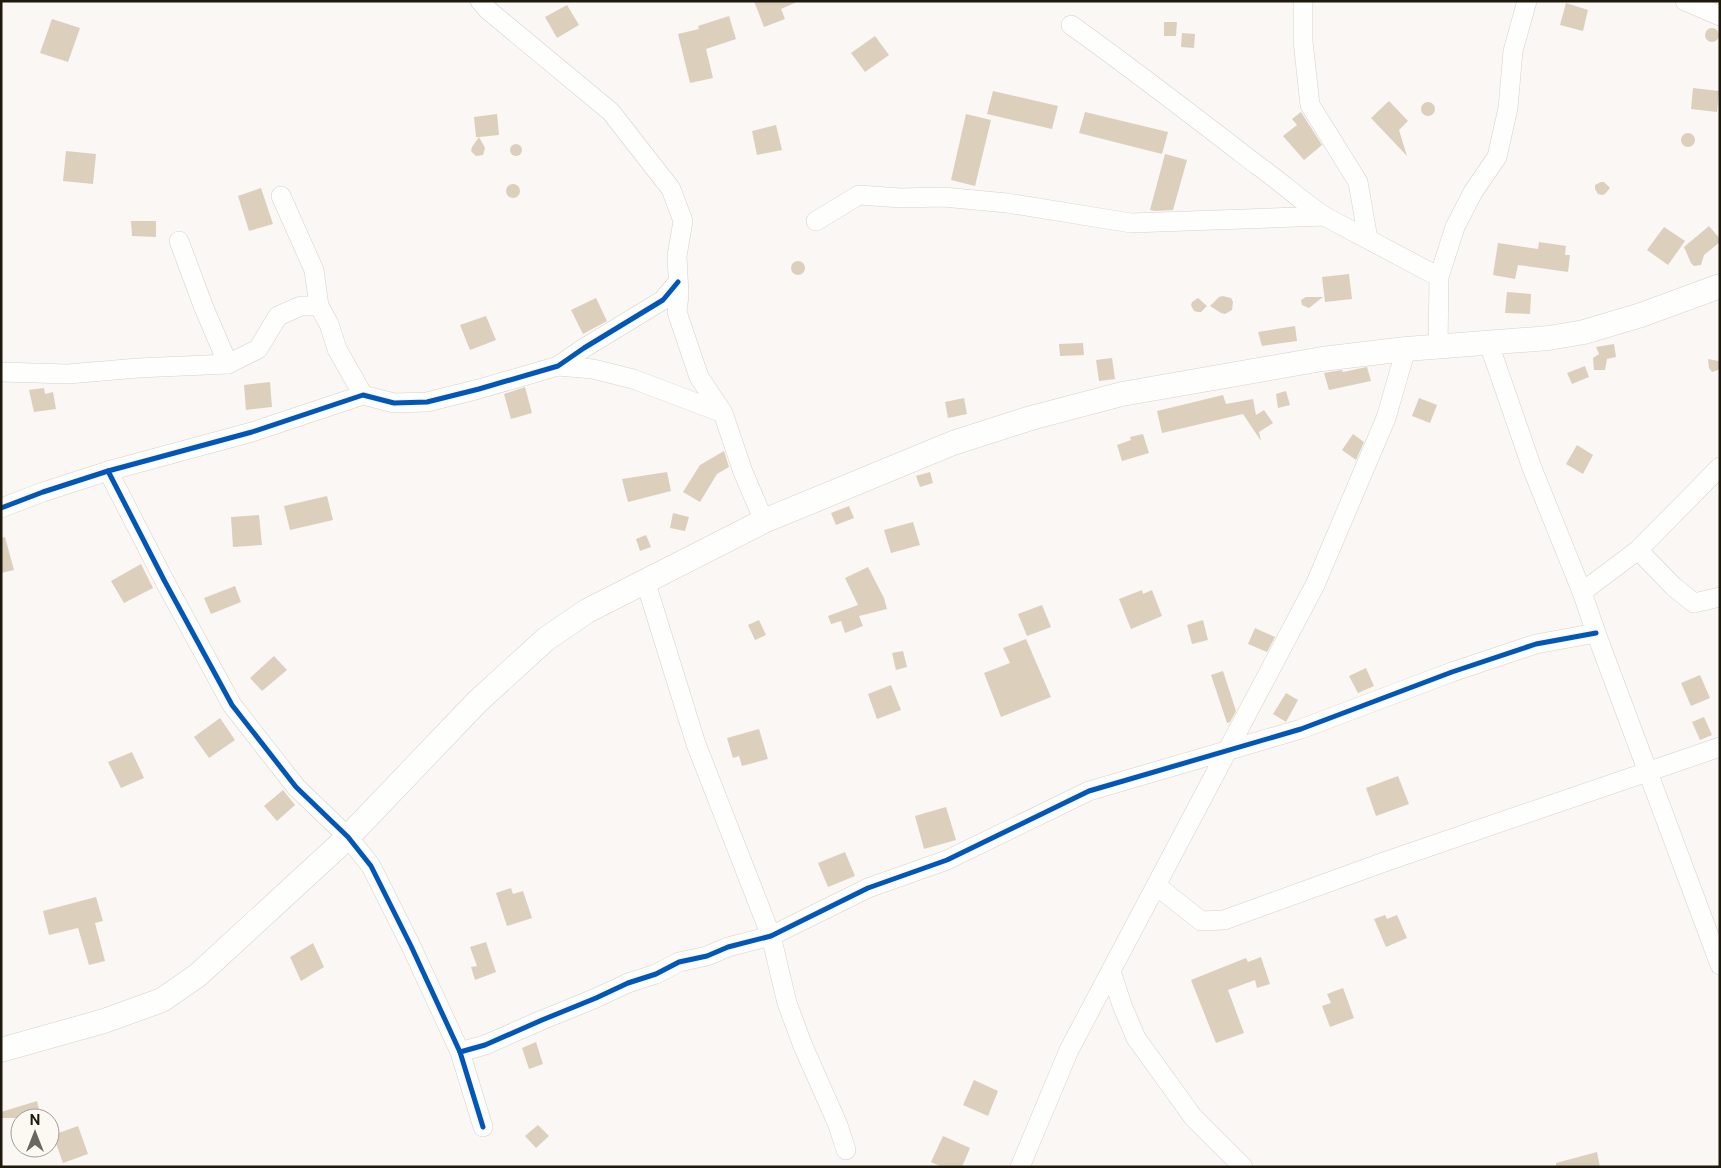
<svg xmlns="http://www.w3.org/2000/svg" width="1721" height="1168" font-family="'Public Sans',sans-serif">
	<rect width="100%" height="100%" fill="#faf7f4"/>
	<g fill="#dcd0bd">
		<path d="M754,1H799L781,9L785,19L764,27Z"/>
		<path d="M1566,3L1588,10L1583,31L1560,25Z"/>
		<path d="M567,5L579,25L557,38L545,17Z"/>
		<path d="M729,16L736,39L706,49L713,78L690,83L678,34L699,29L698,26Z"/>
		<path d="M52,19L80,28L68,62L40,53Z"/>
		<path d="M1164,22H1177L1176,36H1164Z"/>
		<circle cx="1712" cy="35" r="7"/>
		<path d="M1182,33L1195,34L1194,48L1181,47Z"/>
		<path d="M875,36L889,55L865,72L851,53Z"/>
		<path d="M1693,88L1719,91L1717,112L1691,109Z"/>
		<path d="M993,91L1058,106L1052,129L987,114Z"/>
		<path d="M1389,101L1408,121L1399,130L1407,156L1371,118Z"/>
		<circle cx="1428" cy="109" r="7"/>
		<path d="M1085,112L1168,132L1162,154L1079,133Z"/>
		<path d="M1301,112L1322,145L1304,160L1283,136L1297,125L1292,119Z"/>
		<path d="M497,114L499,135L479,137L485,148L484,152L483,155L476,156L471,151L472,147L479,137H476L474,117Z"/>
		<path d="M966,114L991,120L975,186L951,180Z"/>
		<path d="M776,125L782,150L757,155L752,131Z"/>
		<circle cx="1688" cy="140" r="7"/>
		<circle cx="516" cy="150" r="6"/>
		<path d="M66,151L96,154L93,184L63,181Z"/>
		<path d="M1165,154L1187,160L1173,210L1155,211L1150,210Z"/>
		<path d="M1601,182H1604L1610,188L1605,194L1602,195L1598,194L1595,189V185Z"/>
		<circle cx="513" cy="191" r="7"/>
		<path d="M261,188L273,224L249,231L238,196Z"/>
		<path d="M131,221H156V237L132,236Z"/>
		<path d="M1709,226L1720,239V242L1704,255L1701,265L1694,266L1691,263L1684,247Z"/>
		<path d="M1664,227L1685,241L1668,265L1647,250Z"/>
		<path d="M1539,242L1566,246L1565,255H1570L1568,272L1518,265L1515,279L1493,275L1498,243L1538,249Z"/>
		<circle cx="798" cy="268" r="7"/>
		<path d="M1349,274L1352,299L1325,302L1322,277Z"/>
		<path d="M1507,292L1531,294L1530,314L1505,313Z"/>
		<path d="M1223,296L1231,298L1233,302L1232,310L1225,314L1221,313L1210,306L1219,297Z"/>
		<path d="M1306,297H1323L1309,308L1302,305L1301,300Z"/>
		<path d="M596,298L607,321L583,334L571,310Z"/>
		<path d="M1198,298L1207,306L1201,312H1198L1194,311L1191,305L1192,302Z"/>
		<path d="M486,316L496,340L470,350L460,325Z"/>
		<path d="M1295,326L1297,341L1262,346L1258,332Z"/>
		<path d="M1083,343L1084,355L1060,356L1059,344Z"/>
		<path d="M1614,344L1616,357L1607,359L1605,370H1594L1593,358L1599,354L1596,347Z"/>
		<path d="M1112,358L1115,379L1099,381L1096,360Z"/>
		<path d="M1708,359L1719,361L1720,367L1718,370L1712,372L1709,368Z"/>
		<path d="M1585,366L1589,377L1572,384L1567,373Z"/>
		<path d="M1367,367L1371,381L1329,390L1324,373L1342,370L1343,372Z"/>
		<path d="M270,382L272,407L246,410L244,385Z"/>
		<path d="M525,387L532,413L511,419L504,394Z"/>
		<path d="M44,388L45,394L53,392L56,409L34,412L29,390Z"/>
		<path d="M1286,391L1290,405L1278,408L1276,394Z"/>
		<path d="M1223,395L1226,404L1253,399L1256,415L1264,410L1273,423L1259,432L1261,441L1243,414L1162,433L1157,411Z"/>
		<path d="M964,398L967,414L948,418L945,402Z"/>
		<path d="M1419,398L1437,405L1430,423L1412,416Z"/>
		<path d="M1143,434L1149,453L1122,461L1117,445L1128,441L1131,440L1130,437Z"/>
		<path d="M1353,434L1364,442L1356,460L1342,450Z"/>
		<path d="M1577,445L1593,455L1583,474L1566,464Z"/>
		<path d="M724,451L729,467L717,474L700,502L683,492L700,465Z"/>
		<path d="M667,472L671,491L628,502L622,479Z"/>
		<path d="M930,472L933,483L920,487L916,476Z"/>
		<path d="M327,496L333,520L290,530L284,506Z"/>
		<path d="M849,506L854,518L836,525L831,513Z"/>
		<path d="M673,513L689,517L685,531L670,528Z"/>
		<path d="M259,515L262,545L233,547L231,517Z"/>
		<path d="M913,522L920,545L891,553L884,530Z"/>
		<path d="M646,535L651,547L640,551L636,539Z"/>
		<path d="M5,537L14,570L1,573V538Z"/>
		<path d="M141,564L153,588L124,603L111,581Z"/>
		<path d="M868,567L884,598L887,609L859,616L863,626L845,633L841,621L831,624L828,616L858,605L845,578Z"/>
		<path d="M235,586L241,602L211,614L204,598Z"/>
		<path d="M1142,590L1143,594L1152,590L1162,616L1131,629L1119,599Z"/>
		<path d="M1042,605L1051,627L1027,636L1018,614Z"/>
		<path d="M759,620L766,635L755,640L748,625Z"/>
		<path d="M1203,620L1208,640L1192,644L1187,625Z"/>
		<path d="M1255,628L1275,637L1267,652L1248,644Z"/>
		<path d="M1026,639L1051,697L1001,717L984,673L1010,663L1003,648Z"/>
		<path d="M903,651L907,667L896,670L892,653Z"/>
		<path d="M274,656L287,670L262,691L250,678Z"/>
		<path d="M1366,668L1374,686L1358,693L1349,676Z"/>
		<path d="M1223,671L1236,711L1230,722L1227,723L1211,675Z"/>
		<path d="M1700,675L1710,698L1691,706L1681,683Z"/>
		<path d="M891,685L901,710L877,719L868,694Z"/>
		<path d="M1286,693L1298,700L1286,722L1273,714Z"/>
		<path d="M1704,717L1712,735L1700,740L1692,722Z"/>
		<path d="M220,718L235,740L209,758L194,737Z"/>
		<path d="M759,729L768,759L742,766L739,756L733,758L727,738Z"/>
		<path d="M132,752L144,778L121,788L108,762Z"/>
		<path d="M1398,776L1409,804L1376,816L1366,788Z"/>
		<path d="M283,790L295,805L277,821L264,806Z"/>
		<path d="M946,807L956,840L924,849L915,816Z"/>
		<path d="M845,852L855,876L828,887L818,863Z"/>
		<path d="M511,888L513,894L523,891L532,918L507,926L496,893Z"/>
		<path d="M96,897L103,921L95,923L105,961L89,965L78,928L49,935L43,911Z"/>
		<path d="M1385,915L1387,919L1397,915L1407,938L1386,947L1374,919Z"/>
		<path d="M486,942L496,972L475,980L471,967L477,966L470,947Z"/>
		<path d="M313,943L324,967L301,981L290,957Z"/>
		<path d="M1261,957L1270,984L1257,988L1255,980L1228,990L1244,1033L1216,1043L1191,980L1246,958L1248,962Z"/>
		<path d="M1343,988L1354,1018L1330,1027L1322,1006L1331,1003L1327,994Z"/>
		<path d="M536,1042L543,1064L529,1069L522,1048Z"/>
		<path d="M974,1080L998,1091L988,1116L963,1105Z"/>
		<path d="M37,1101L41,1118H1V1112Z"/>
		<path d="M538,1125L549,1136L536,1148L525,1136Z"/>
		<path d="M78,1126L88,1154L63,1163L53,1135Z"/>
		<path d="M943,1136L970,1148L962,1167H942L931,1162Z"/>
		<path d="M1597,1152L1600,1167H1556V1163Z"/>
	</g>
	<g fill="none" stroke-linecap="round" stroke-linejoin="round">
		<defs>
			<g id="minor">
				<path d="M480,1L488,10L611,112L671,189L683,221L677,256L679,295L677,312L699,377L723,413L743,472L764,521"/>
				<path d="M1303,1V41L1310,105L1358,182L1368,239"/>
				<path d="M1685,1L1720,16"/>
				<path d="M1071,25C1134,70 1196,118 1257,165C1280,181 1300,200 1324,216"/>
				<path d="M281,196L314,270L319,306"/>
				<path d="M816,221L859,195L900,198L943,197L1007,203L1131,223L1324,216L1439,277"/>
				<path d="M179,241L204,308L228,364"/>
				<path d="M1489,344L1532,468L1582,592L1596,633L1720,965"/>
				<path d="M1438,347L1439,277L1455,227L1473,192L1497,157L1508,108L1513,51L1527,1"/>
				<path d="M558,366L593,369L633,379L723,413"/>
				<path d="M1,372L68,374L138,368L228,364L258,349L278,316L301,306H319L329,324L337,349L363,395"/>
				<path d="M108,471L164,580L232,705L296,787L348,837L371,866L411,946L460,1052L483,1127"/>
				<path d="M1,508L43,492L108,471L252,432L363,395L394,403L427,402L479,389L558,366L584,348L663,300L678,282"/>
				<path d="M1638,550L1674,587L1694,603L1720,597"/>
				<path d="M645,580L696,744L771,936L787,1003L803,1046L838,1125L846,1150"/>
				<path d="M1582,592L1638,550L1720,467"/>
				<path d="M1157,886L1201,921L1224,920L1387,861L1720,747"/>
				<path d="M1111,971L1122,1005L1136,1038L1193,1117L1243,1167"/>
				<path d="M460,1052L485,1045L542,1020L596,998L628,983L656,974L679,962L707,956L728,947L771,936L868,888L947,860L1089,791L1301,729L1452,672L1536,644L1596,633"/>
				<path d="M1020,1167L1069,1050L1315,585L1386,418L1406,349"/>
			</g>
			<path id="major" d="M1,1050L104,1021L162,1000L198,975L348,837L477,702L546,639L587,611L764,521L953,443L1031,418L1122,394L1322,359L1406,349L1549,338L1584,332L1641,315L1720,286"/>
		</defs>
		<use href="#minor" stroke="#d6d2cb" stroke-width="20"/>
		<use href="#major" stroke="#d6d2cb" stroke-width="25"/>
		<use href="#minor" stroke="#fefefd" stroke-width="19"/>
		<use href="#major" stroke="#fefefd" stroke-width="24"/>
		<defs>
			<g id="cycleway">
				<path d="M108,471L164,580L232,705L296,787L348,837L371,866L411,946L460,1052L483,1127"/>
				<path d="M1,508L43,492L108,471L252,432L363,395L394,403L427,402L479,389L558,366L584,348L663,300L678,282"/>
				<path d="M460,1052L485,1045L542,1020L596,998L628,983L656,974L679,962L707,956L728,947L771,936L868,888L947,860L1089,791L1301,729L1452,672L1536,644L1596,633"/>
			</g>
		</defs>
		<use href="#cycleway" stroke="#fcf8f2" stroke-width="8"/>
		<use href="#cycleway" stroke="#0057b8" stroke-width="5"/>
	</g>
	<rect width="1721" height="1168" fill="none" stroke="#1e180d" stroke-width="5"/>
	<g transform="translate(35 1133)"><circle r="24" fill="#fcf8f2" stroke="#a39e96"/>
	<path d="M0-4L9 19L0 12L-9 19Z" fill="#6b665e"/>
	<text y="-8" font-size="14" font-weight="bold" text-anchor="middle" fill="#1e180d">N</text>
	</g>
</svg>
